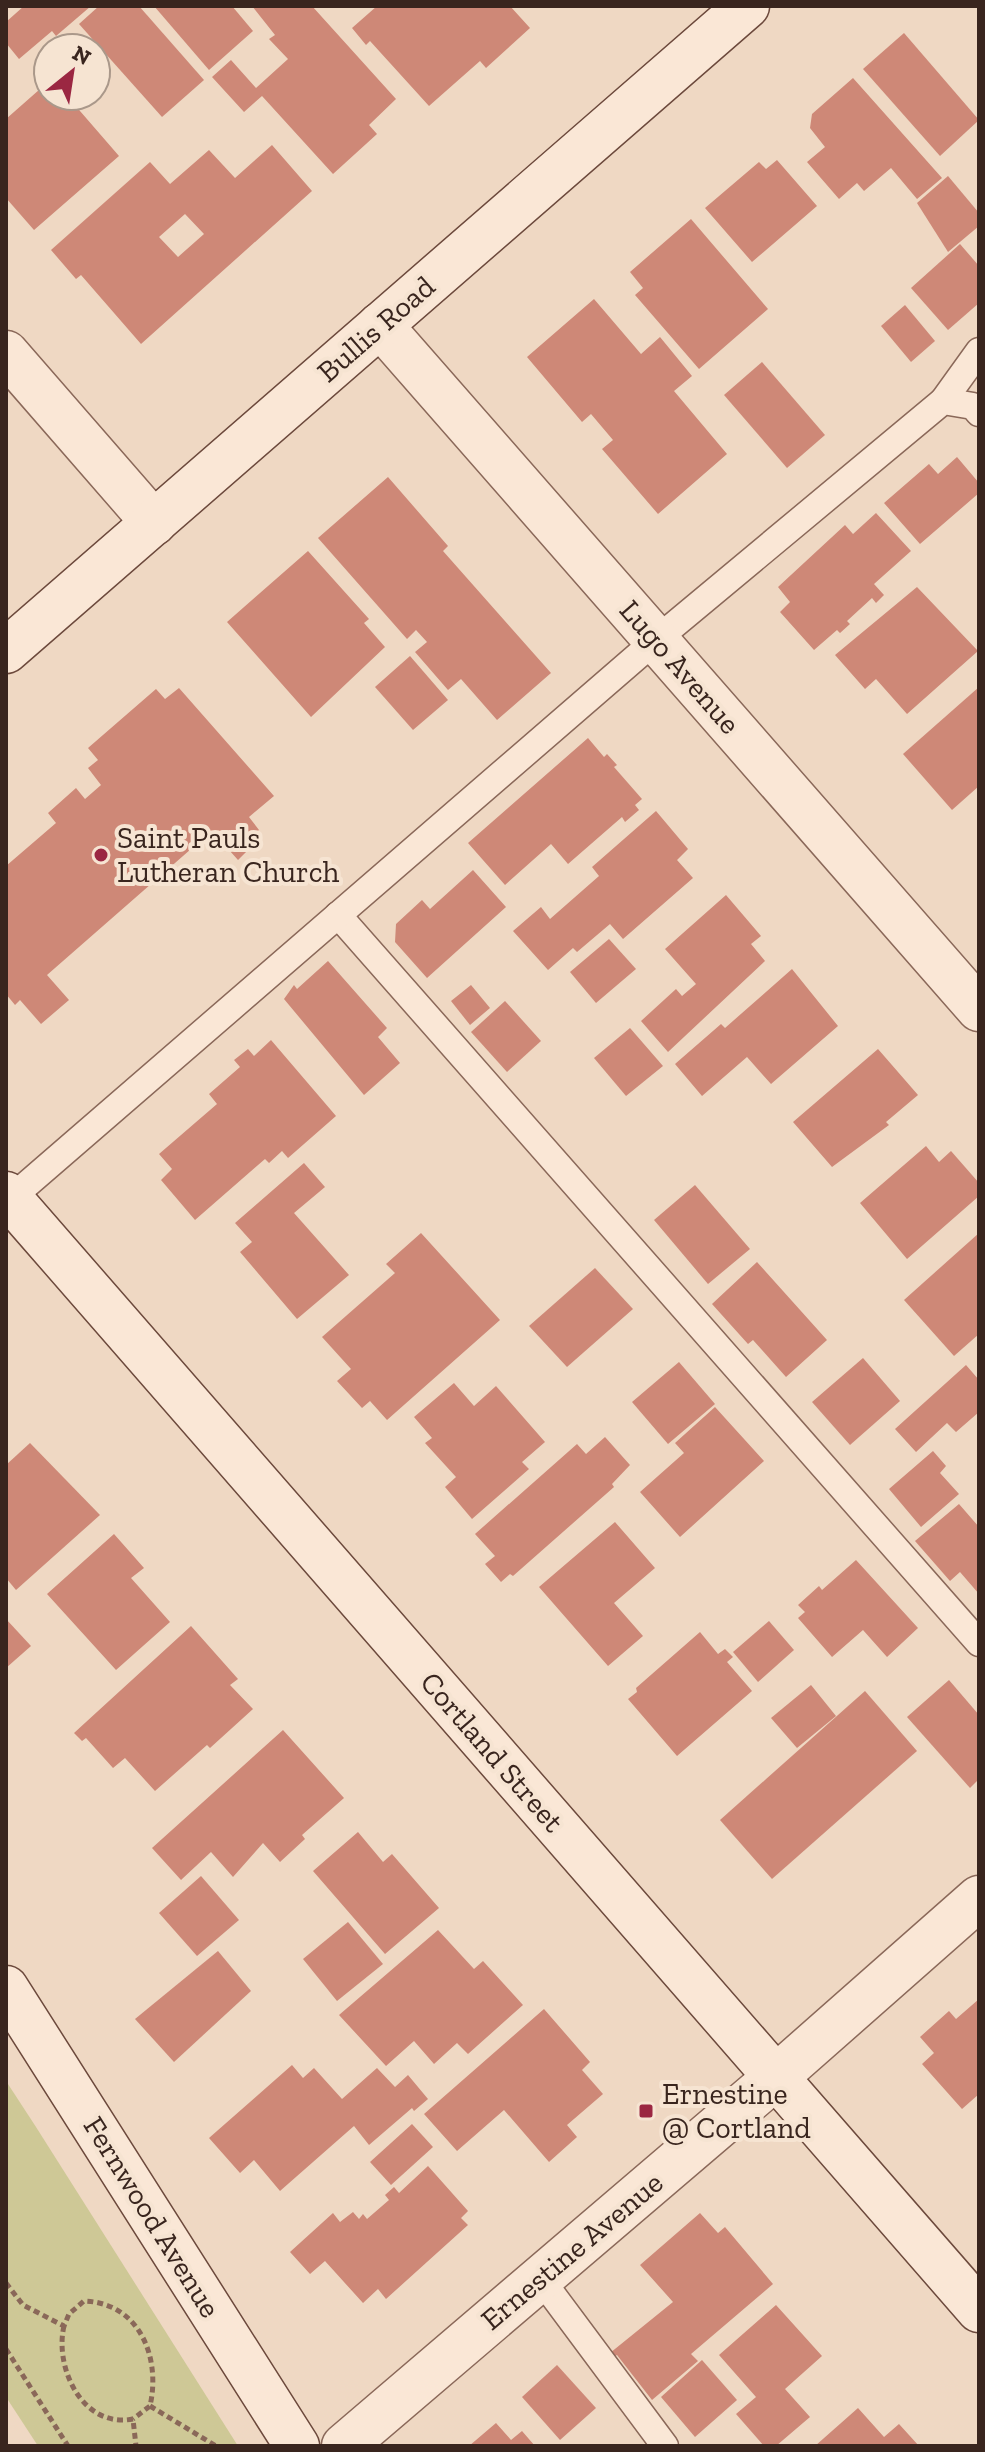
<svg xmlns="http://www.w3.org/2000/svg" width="985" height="2452" font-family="'Zilla Slab',serif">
	<rect width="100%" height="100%" fill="#efd8c3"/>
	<path fill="#cec896" d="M6,2081L36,2127L238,2446H38L6,2397Z"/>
	<g fill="#ce8877" fill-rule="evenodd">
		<path d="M24,6H91L56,36L52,31L19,59L6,43V22Z"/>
		<path d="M99,6H139L204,80L162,117L79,24Z"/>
		<path d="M154,6H232L253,31L209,70Z"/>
		<path d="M252,6H312L396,99L369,125L377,134L333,174L262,96L244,112L212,77L231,60L256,88L288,59L269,39L275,35Z"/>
		<path d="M377,6H510L530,28L486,68L480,61L429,106L370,41L366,45L352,28Z"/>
		<path d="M904,33L979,120L940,156L863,69Z"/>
		<path d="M853,78L942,178L917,199L891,168L864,191L857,183L839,199L807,162L825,147L810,128L812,114Z"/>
		<path d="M48,82V96H67L119,156L34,230L6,198V119Z"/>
		<path d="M272,145L312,191L141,344L81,275L76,279L51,250L150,162L170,184L209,150L235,178ZM185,214L204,234L178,257L159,237Z"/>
		<path d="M777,160L817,206L752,262L705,208L759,162L766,169Z"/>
		<path d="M948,176L979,213V226L948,252L917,203Z"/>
		<path d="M691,219L768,309L699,369L635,295L643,288L630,272Z"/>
		<path d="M960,244L979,266V303L948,330L911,288Z"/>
		<path d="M594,299L641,354L660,337L692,376L674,391L727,454L658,514L602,449L613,440L591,414L582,422L527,357Z"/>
		<path d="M905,305L935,341L911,362L881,326Z"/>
		<path d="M762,362L825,435L787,468L724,395Z"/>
		<path d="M957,457L979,483V493L920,544L884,503L929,464L938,474Z"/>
		<path d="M388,477L448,546L443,551L551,673L497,720L461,679L448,690L415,652L427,642L416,630L407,639L318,538Z"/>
		<path d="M876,513L911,551L874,584L884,595L876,603L872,598L847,621L850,624L840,633L837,630L814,650L780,612L790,602L778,587L845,525L853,534Z"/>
		<path d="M308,551L369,619L364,623L385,647L311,717L227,622Z"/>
		<path d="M917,587L978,651L907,714L876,679L865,689L835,655Z"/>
		<path d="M410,656L448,700L413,730L375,687Z"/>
		<path d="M979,687V786L952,810L903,754Z"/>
		<path d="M179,688L274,796L249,817L259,830L242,844L248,850L238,860L221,841L216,845L207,835L47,975L69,1000L41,1024L20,1000L15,1005L6,994V866L56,823L48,813L76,788L85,799L101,785L88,768L98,760L88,748L156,689L165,699Z"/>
		<path d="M588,738L604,757L607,754L617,765L614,767L642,799L635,805L639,810L625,822L622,817L568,864L551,844L505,885L468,843Z"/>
		<path d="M656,811L688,849L677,860L693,878L623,939L610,924L577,952L573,948L548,970L513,931L541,907L550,919L599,876L592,867Z"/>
		<path d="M473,870L506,907L427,978L395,942L396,924L422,900L430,909Z"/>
		<path d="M726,895L761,936L751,944L765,961L668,1052L641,1021L676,989L682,996L696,984L665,949Z"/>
		<path d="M609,939L636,969L596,1003L570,972Z"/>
		<path d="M328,961L387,1028L378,1037L400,1063L364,1095L284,999L294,985L297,989Z"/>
		<path d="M792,969L838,1026L771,1084L747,1057L702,1096L675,1064L721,1024L725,1028Z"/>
		<path d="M471,985L490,1008L470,1025L451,1001Z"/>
		<path d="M505,1001L541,1041L507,1072L471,1032Z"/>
		<path d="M630,1028L663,1066L626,1096L594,1058Z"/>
		<path d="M271,1040L336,1116L288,1158L282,1151L269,1163L265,1159L195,1220L161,1180L172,1169L159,1154L217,1104L209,1094L240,1067L234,1060L248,1049L254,1056Z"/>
		<path d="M878,1049L918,1095L886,1122L889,1125L832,1167L793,1122Z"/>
		<path d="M926,1146L939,1162L951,1151L979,1183V1196L907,1259L860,1203Z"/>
		<path d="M304,1163L325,1187L294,1213L349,1275L297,1319L240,1252L252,1242L235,1223Z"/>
		<path d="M695,1185L750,1249L708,1284L654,1220Z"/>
		<path d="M421,1233L500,1320L387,1420L370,1401L362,1408L337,1381L351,1369L322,1337L395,1273L386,1264Z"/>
		<path d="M979,1233V1334L954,1356L904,1300Z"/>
		<path d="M757,1262L827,1340L786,1377L753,1340L748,1344L712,1304Z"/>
		<path d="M595,1268L633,1309L567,1367L529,1326Z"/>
		<path d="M863,1358L900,1401L850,1445L812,1402Z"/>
		<path d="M679,1362L715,1404L668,1444L632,1402Z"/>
		<path d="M966,1365L979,1380V1412L956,1432L947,1423L916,1452L895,1429Z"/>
		<path d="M454,1383L474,1406L496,1386L545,1442L522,1462L529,1469L472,1519L445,1487L456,1477L425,1443L432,1438L414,1417Z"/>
		<path d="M715,1407L764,1461L680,1537L640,1492L684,1453L675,1443Z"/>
		<path d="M605,1437L630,1465L612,1484L614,1487L513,1576L510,1574L501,1582L485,1564L495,1556L475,1534L577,1444L586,1454Z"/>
		<path d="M30,1443L100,1515L16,1590L6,1578V1465Z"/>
		<path d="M933,1451L946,1466L940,1473L959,1494L921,1527L889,1489Z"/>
		<path d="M959,1504L979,1527V1594L960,1572L950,1581L915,1541Z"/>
		<path d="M615,1522L655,1568L614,1603L643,1636L608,1666L539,1587Z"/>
		<path d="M114,1534L144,1568L131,1578L170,1622L116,1670L47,1594Z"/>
		<path d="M856,1560L918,1628L887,1657L863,1630L832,1657L798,1618L805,1612L798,1605L819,1586L822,1590Z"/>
		<path d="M6,1619L31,1646L6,1668Z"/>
		<path d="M769,1621L794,1650L758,1682L733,1652Z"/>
		<path d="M191,1626L238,1679L230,1685L253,1709L210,1748L207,1745L155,1791L125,1758L113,1768L86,1738L82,1741L74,1733Z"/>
		<path d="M700,1632L718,1654L725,1649L733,1657L727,1662L752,1691L677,1756L628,1699L637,1692L636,1688Z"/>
		<path d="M949,1680L979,1715V1779L970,1788L907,1717Z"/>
		<path d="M811,1685L836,1716L797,1748L771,1718Z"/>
		<path d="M865,1691L917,1751L772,1879L720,1820Z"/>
		<path d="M283,1730L344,1798L302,1835L305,1839L280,1862L263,1843L233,1877L211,1852L181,1880L152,1848Z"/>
		<path d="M358,1832L383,1862L392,1854L439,1908L385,1954L313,1871Z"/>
		<path d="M201,1876L239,1920L197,1956L159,1913Z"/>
		<path d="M348,1922L383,1964L337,2001L303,1959Z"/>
		<path d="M438,1930L474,1969L483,1961L523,2005L468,2054L457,2043L434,2064L414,2041L386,2066L339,2015Z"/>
		<path d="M218,1951L251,1991L174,2062L135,2019Z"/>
		<path d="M979,1999V2094L962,2109L922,2064L934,2053L920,2037L949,2011L956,2019Z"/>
		<path d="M544,2009L590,2062L582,2070L603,2094L567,2125L577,2137L549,2162L504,2110L457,2151L424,2114Z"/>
		<path d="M292,2065L303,2078L314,2068L342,2099L377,2068L395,2087L408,2075L428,2099L414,2111L412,2108L369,2145L354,2126L280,2191L254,2160L240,2173L209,2138Z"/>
		<path d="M412,2124L433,2147L391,2185L370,2162Z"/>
		<path d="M428,2166L468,2211L461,2218L468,2225L386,2299L378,2289L363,2303L325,2261L310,2274L290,2252L333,2213L340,2222L353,2212L359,2219L363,2214L367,2219L389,2200L385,2195L394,2187L399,2193Z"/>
		<path d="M700,2213L718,2233L725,2227L773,2284L691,2354L698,2361L652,2400L617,2355L614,2357L610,2353L673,2302L640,2265Z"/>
		<path d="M776,2305L822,2356L785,2389L810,2417L776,2446H764L736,2414L756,2397L719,2355Z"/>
		<path d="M702,2360L737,2400L695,2437L661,2397Z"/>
		<path d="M557,2365L596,2408L560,2440L522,2397Z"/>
		<path d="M858,2408L884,2437L899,2424L919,2446H815Z"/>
		<path d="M496,2423L511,2440L522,2431L535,2446H469Z"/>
	</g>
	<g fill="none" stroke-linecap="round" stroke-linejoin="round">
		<defs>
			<g id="lane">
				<path d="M943,401L979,351"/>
				<path d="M338,915L979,1643"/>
				<path d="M10,1199L656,640L943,401L973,406L979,413"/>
				<path d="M540,2278L665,2446"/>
			</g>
			<g id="street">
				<path d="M380,325L979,1009"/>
				<path d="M6,353L154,523"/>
				<path d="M344,2446L776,2077L979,1898"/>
			</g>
			<g id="secondary">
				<path d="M6,651L747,6"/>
				<path d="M6,1194L979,2310"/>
				<path d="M6,1988L297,2446"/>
			</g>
		</defs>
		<use href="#lane" stroke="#8a6859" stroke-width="29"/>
		<use href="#street" stroke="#8a6859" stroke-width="47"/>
		<use href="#secondary" stroke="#6c493c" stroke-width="47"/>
		<g stroke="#8a6859" stroke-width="5" stroke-dasharray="6 4" stroke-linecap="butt">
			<path d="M6,2283L23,2305L64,2326L69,2314L84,2301C140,2303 161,2358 150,2406L133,2419"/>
			<path d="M64,2326C54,2368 83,2429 133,2419L136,2446"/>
			<path d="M6,2349L68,2446"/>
			<path d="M150,2406L216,2446"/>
		</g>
		<use href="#lane" stroke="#fae7d6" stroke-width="26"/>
		<use href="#street" stroke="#fae7d6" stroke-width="44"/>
		<use href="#secondary" stroke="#fae7d6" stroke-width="44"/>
	</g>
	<g fill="#9b2742" stroke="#f6e4d2" stroke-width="3">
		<circle cx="101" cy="855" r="8"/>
		<rect x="638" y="2103" width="16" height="16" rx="4"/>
	</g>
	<g text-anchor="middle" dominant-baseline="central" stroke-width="8" stroke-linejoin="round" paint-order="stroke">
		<g font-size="30" fill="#39251e" stroke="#f6e4d2">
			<text transform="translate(376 329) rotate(-41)">Bullis Road</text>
			<text transform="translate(680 667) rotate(49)">Lugo Avenue</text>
			<text transform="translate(492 1752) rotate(49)">Cortland Street</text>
			<text transform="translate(152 2217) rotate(58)">Fernwood Avenue</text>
			<text transform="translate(572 2251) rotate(-40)">Ernestine Avenue</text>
		</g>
		<g font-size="30" fill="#39251e" stroke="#f6e4d2" text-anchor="start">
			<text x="117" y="838">Saint Pauls<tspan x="117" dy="34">Lutheran Church</tspan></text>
			<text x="662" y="2094">Ernestine<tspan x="662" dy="34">@ Cortland</tspan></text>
		</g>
	</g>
	<rect width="985" height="2452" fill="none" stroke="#39251e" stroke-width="16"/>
	<g transform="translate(72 72) rotate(30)"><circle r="38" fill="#f6e4d2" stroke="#aa988a" stroke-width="2"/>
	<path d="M0-6L14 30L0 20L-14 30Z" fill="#9b2742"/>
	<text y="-12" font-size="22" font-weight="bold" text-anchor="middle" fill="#39251e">N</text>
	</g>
</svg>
